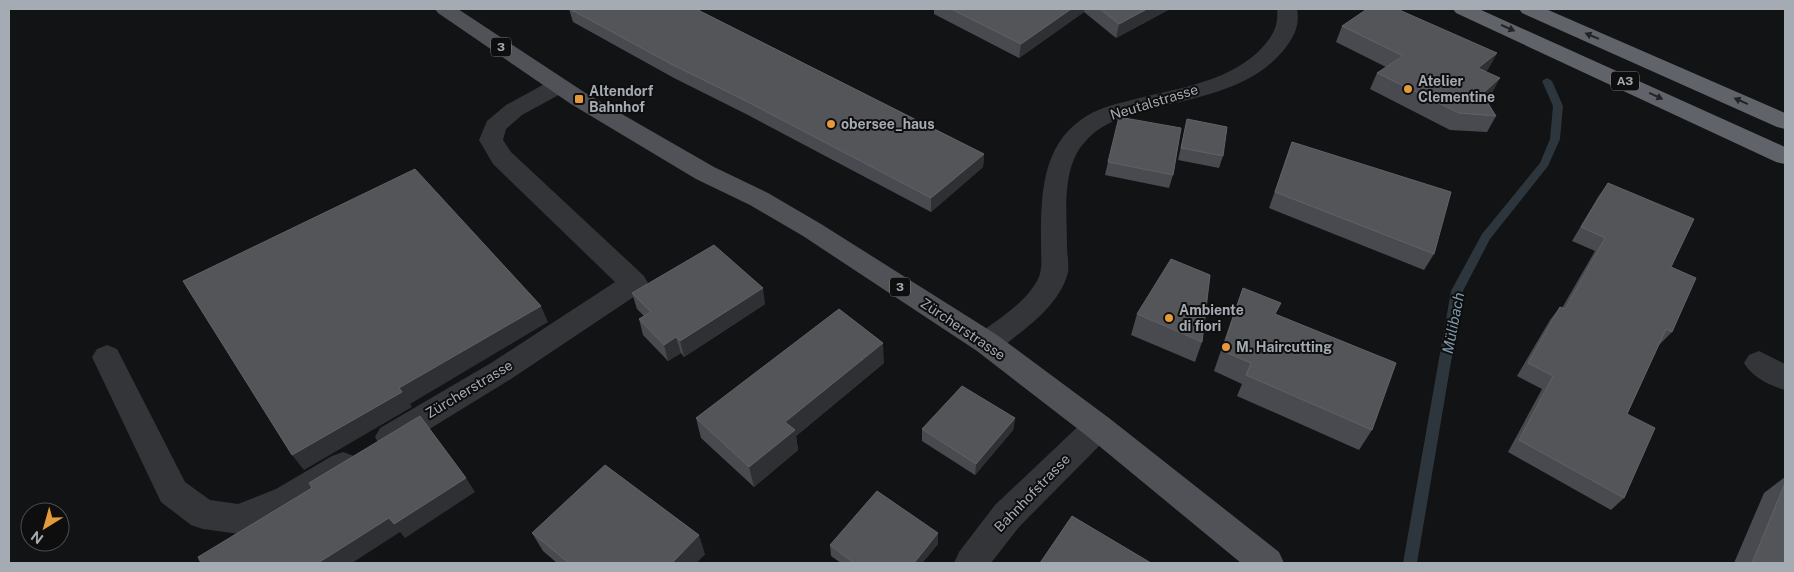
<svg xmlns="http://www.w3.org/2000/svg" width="1794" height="572" font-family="'Public Sans',sans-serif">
	<rect width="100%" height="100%" fill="#121314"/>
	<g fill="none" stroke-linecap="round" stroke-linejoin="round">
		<path fill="#2d363c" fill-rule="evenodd" d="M1547,78L1552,81L1563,106L1560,139L1548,166L1490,239L1463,291L1417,563H1403L1451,291L1482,234L1540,163L1550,139L1553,106L1542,81Z"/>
		<g fill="#343539" fill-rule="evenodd">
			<path d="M1277,9H1297C1300,24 1295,35 1286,47C1256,87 1203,96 1158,107C1131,114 1102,121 1084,143C1061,169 1067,214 1067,246C1067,256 1070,267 1067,276C1059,301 1036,321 1016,336C1002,347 995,357 977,351L973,343L977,335C998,319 1026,303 1038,279C1043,269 1041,257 1041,246C1041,200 1040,148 1082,119C1096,109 1112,105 1128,101C1172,89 1223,84 1258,52C1271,39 1279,28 1277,9Z"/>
			<path d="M558,79L566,81L569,86L566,91L522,115L506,129L503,140L511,152L644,276L648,283L644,290L511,379L402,446L391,450L380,446L375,437L380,428L491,363L615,282L493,164L479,140L487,121L506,105L550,81Z"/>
			<path d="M107,345L117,349L185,482L210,500L238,504L276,489L332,456L343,452L354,456L359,466L354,476L300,509L239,534L203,529L191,525L161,502L92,357L97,349Z"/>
			<path d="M1759,351L1785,364V390C1770,386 1752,377 1744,363L1749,355Z"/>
			<path d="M1098,414L1109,418L1114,427L1109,436L1019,527L991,563H954L959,552L995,505L1087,418Z"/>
		</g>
		<path fill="#505257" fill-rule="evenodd" d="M435,9H458L587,94L714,167L768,193L821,224L997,335L1109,418L1279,552L1284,563H1241L1087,436L977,351L803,236L750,205L696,179L571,104L438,13Z"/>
		<g fill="#606369" fill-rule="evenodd">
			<path d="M1453,9H1479L1785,147V164L1776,162L1456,13Z"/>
			<path d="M1519,9H1546L1785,113V129L1777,127L1522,13Z"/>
		</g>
	</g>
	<g fill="#494a4f">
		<path d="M569,9H696L984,154L983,167L931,212L748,115L674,78L573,22Z"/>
		<path d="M934,9H1170L1116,38L1084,12L1019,58L934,14Z"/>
		<path d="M1342,26L1497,53L1488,69L1486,71L1491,95L1486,99L1496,116L1487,132L1450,130L1370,89L1377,73L1386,67L1336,42Z"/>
		<path d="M1187,119L1223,156L1219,168L1178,160Z"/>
		<path d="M1292,142L1434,254L1424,270L1269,208Z"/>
		<path d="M1108,162L1173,175L1169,188L1105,175Z"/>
		<path d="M1608,183L1671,267L1672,332L1659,345L1627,414L1624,498L1611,510L1508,452L1542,389L1517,376L1550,320L1560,307L1562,308L1595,251L1572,241L1598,197Z"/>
		<path d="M1243,288L1276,314L1372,430L1359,450L1237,396L1242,384L1214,371L1235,309Z"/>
		<path d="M632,293L765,304L684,357L681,353L668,361L643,335L639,319L644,316L637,309Z"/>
		<path d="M1137,314L1202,342L1195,362L1131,335Z"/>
		<path d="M884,363L796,436L798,450L754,487L701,438L696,418Z"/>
		<path d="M1015,418L1013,430L975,475L922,441V429Z"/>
		<path d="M1785,477V563H1734L1764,493Z"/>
		<path d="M532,533L705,554L696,563H557L543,551Z"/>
		<path d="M938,544L922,563H841L831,556L830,545Z"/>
	</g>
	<g fill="#2f3033">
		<path d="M1071,9H1085L1084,12L1019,58L1021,44Z"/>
		<path d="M1147,9H1170L1116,38L1119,24Z"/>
		<path d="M1497,53L1488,69L1470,84L1478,68Z"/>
		<path d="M1500,78L1491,95L1474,110L1482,94Z"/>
		<path d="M984,154L983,167L931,212V198Z"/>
		<path d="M763,288L765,304L684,357L680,341Z"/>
		<path d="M541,306L548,322L410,404L412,407L304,470L292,455L399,388Z"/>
		<path d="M676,337L681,353L668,361L664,345Z"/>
		<path d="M883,343L884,363L796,436L798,450L754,487L749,467L785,422Z"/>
		<path d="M1015,418L1013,430L975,475L976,464Z"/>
		<path d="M466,478L475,492L405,538L400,532L352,563H318L389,518Z"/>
		<path d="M938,533V544L922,563H914Z"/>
		<path d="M699,535L705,554L696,563H672Z"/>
	</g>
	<g fill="#535559" stroke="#606267">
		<path d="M570,9H696L984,154L931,198L746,101L671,64Z"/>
		<path d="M951,9H1071L1021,44Z"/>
		<path d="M1100,9H1147L1119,24Z"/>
		<path d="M1367,9H1397L1497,53L1478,68L1500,78L1482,94L1496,116L1459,113L1377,73L1403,56L1342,26Z"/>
		<path d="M1119,117L1181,128L1173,175L1108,162Z"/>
		<path d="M1187,119L1227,127L1223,156L1181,148Z"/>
		<path d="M1292,142L1451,192L1434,254L1275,192Z"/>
		<path d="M415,169L541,306L399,388L402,392L292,455L183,281Z"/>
		<path d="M1608,183L1694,219L1671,267L1696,278L1672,332L1666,329L1627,414L1655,428L1624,498L1519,440L1553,376L1528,363L1560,307L1565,309L1605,238L1581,227Z"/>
		<path d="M714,245L763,288L680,341L676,337L664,345L639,319L651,312L632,293Z"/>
		<path d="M1171,259L1210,275L1202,342L1137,314Z"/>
		<path d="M1243,288L1281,303L1275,314L1396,363L1372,430L1246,375L1251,363L1222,351Z"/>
		<path d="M839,309L883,343L785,422L795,430L749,467L696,418Z"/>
		<path d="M962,386L1015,418L976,464L922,429Z"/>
		<path d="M420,416L466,478L394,524L389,518L318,563H201L198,557L312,488L309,483Z"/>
		<path d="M605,465L699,535L672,563H569L532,533Z"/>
		<path d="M1785,483V563H1752Z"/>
		<path d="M877,491L938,533L914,563H854L830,545Z"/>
		<path d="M1072,516L1151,563H1040Z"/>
	</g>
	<defs><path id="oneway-solid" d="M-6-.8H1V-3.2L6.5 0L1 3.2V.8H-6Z" transform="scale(1.25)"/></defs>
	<g fill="#222326">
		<use href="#oneway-solid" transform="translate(1508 28) rotate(24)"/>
		<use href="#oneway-solid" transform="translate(1592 36) rotate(-157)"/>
		<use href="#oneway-solid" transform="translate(1656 96) rotate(25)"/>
		<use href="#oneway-solid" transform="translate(1741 101) rotate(-156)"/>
	</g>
	<g fill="#e49a3b" stroke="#0e0e0f" stroke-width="2">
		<circle cx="1408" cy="89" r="5"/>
		<rect x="574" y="94" width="10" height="10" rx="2.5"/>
		<circle cx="831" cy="124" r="5"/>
		<circle cx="1169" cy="318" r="5"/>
		<circle cx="1226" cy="347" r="5"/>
	</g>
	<g text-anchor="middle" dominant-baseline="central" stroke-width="4" stroke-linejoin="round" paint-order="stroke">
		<g fill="#0e0e0f" stroke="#787c82" stroke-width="1">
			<rect x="491" y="37.5" width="20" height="19" rx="4"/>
			<rect x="1611" y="71.5" width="28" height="19" rx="4"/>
			<rect x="890" y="277.5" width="20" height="19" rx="4"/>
		</g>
		<g font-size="12" font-weight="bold" fill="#a5abb3">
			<text x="501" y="47">3</text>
			<text x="1625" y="81">A3</text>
			<text x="900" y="287">3</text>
		</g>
		<g font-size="14" font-weight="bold" fill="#a5abb3" stroke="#0e0e0f" text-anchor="start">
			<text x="1418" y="81">Atelier<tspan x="1418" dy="16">Clementine</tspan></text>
			<text x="589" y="91">Altendorf<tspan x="589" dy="16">Bahnhof</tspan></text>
			<text x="841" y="124">obersee_haus</text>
			<text x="1179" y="310">Ambiente<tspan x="1179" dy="16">di fiori</tspan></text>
			<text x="1236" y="347">M. Haircutting</text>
		</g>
		<g font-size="14" fill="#a5abb3" stroke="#0e0e0f">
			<text transform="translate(1154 102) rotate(-17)">Neutalstrasse</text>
			<text transform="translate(963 329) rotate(34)">Zürcherstrasse</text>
			<text transform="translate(469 389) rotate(-31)">Zürcherstrasse</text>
			<text transform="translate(1032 493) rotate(-46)">Bahnhofstrasse</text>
		</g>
		<g font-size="15" font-style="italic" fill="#7e9bac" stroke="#0e0e0f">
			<text transform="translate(1453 323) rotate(-79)">Mülibach</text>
		</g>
	</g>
	<rect width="1794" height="572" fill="none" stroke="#a5abb3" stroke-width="20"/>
	<g transform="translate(45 527) rotate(217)"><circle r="24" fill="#0e0e0f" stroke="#4a4d51"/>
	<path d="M0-4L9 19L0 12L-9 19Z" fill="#e49a3b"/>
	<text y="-8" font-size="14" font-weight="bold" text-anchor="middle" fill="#a5abb3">N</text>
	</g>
</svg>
